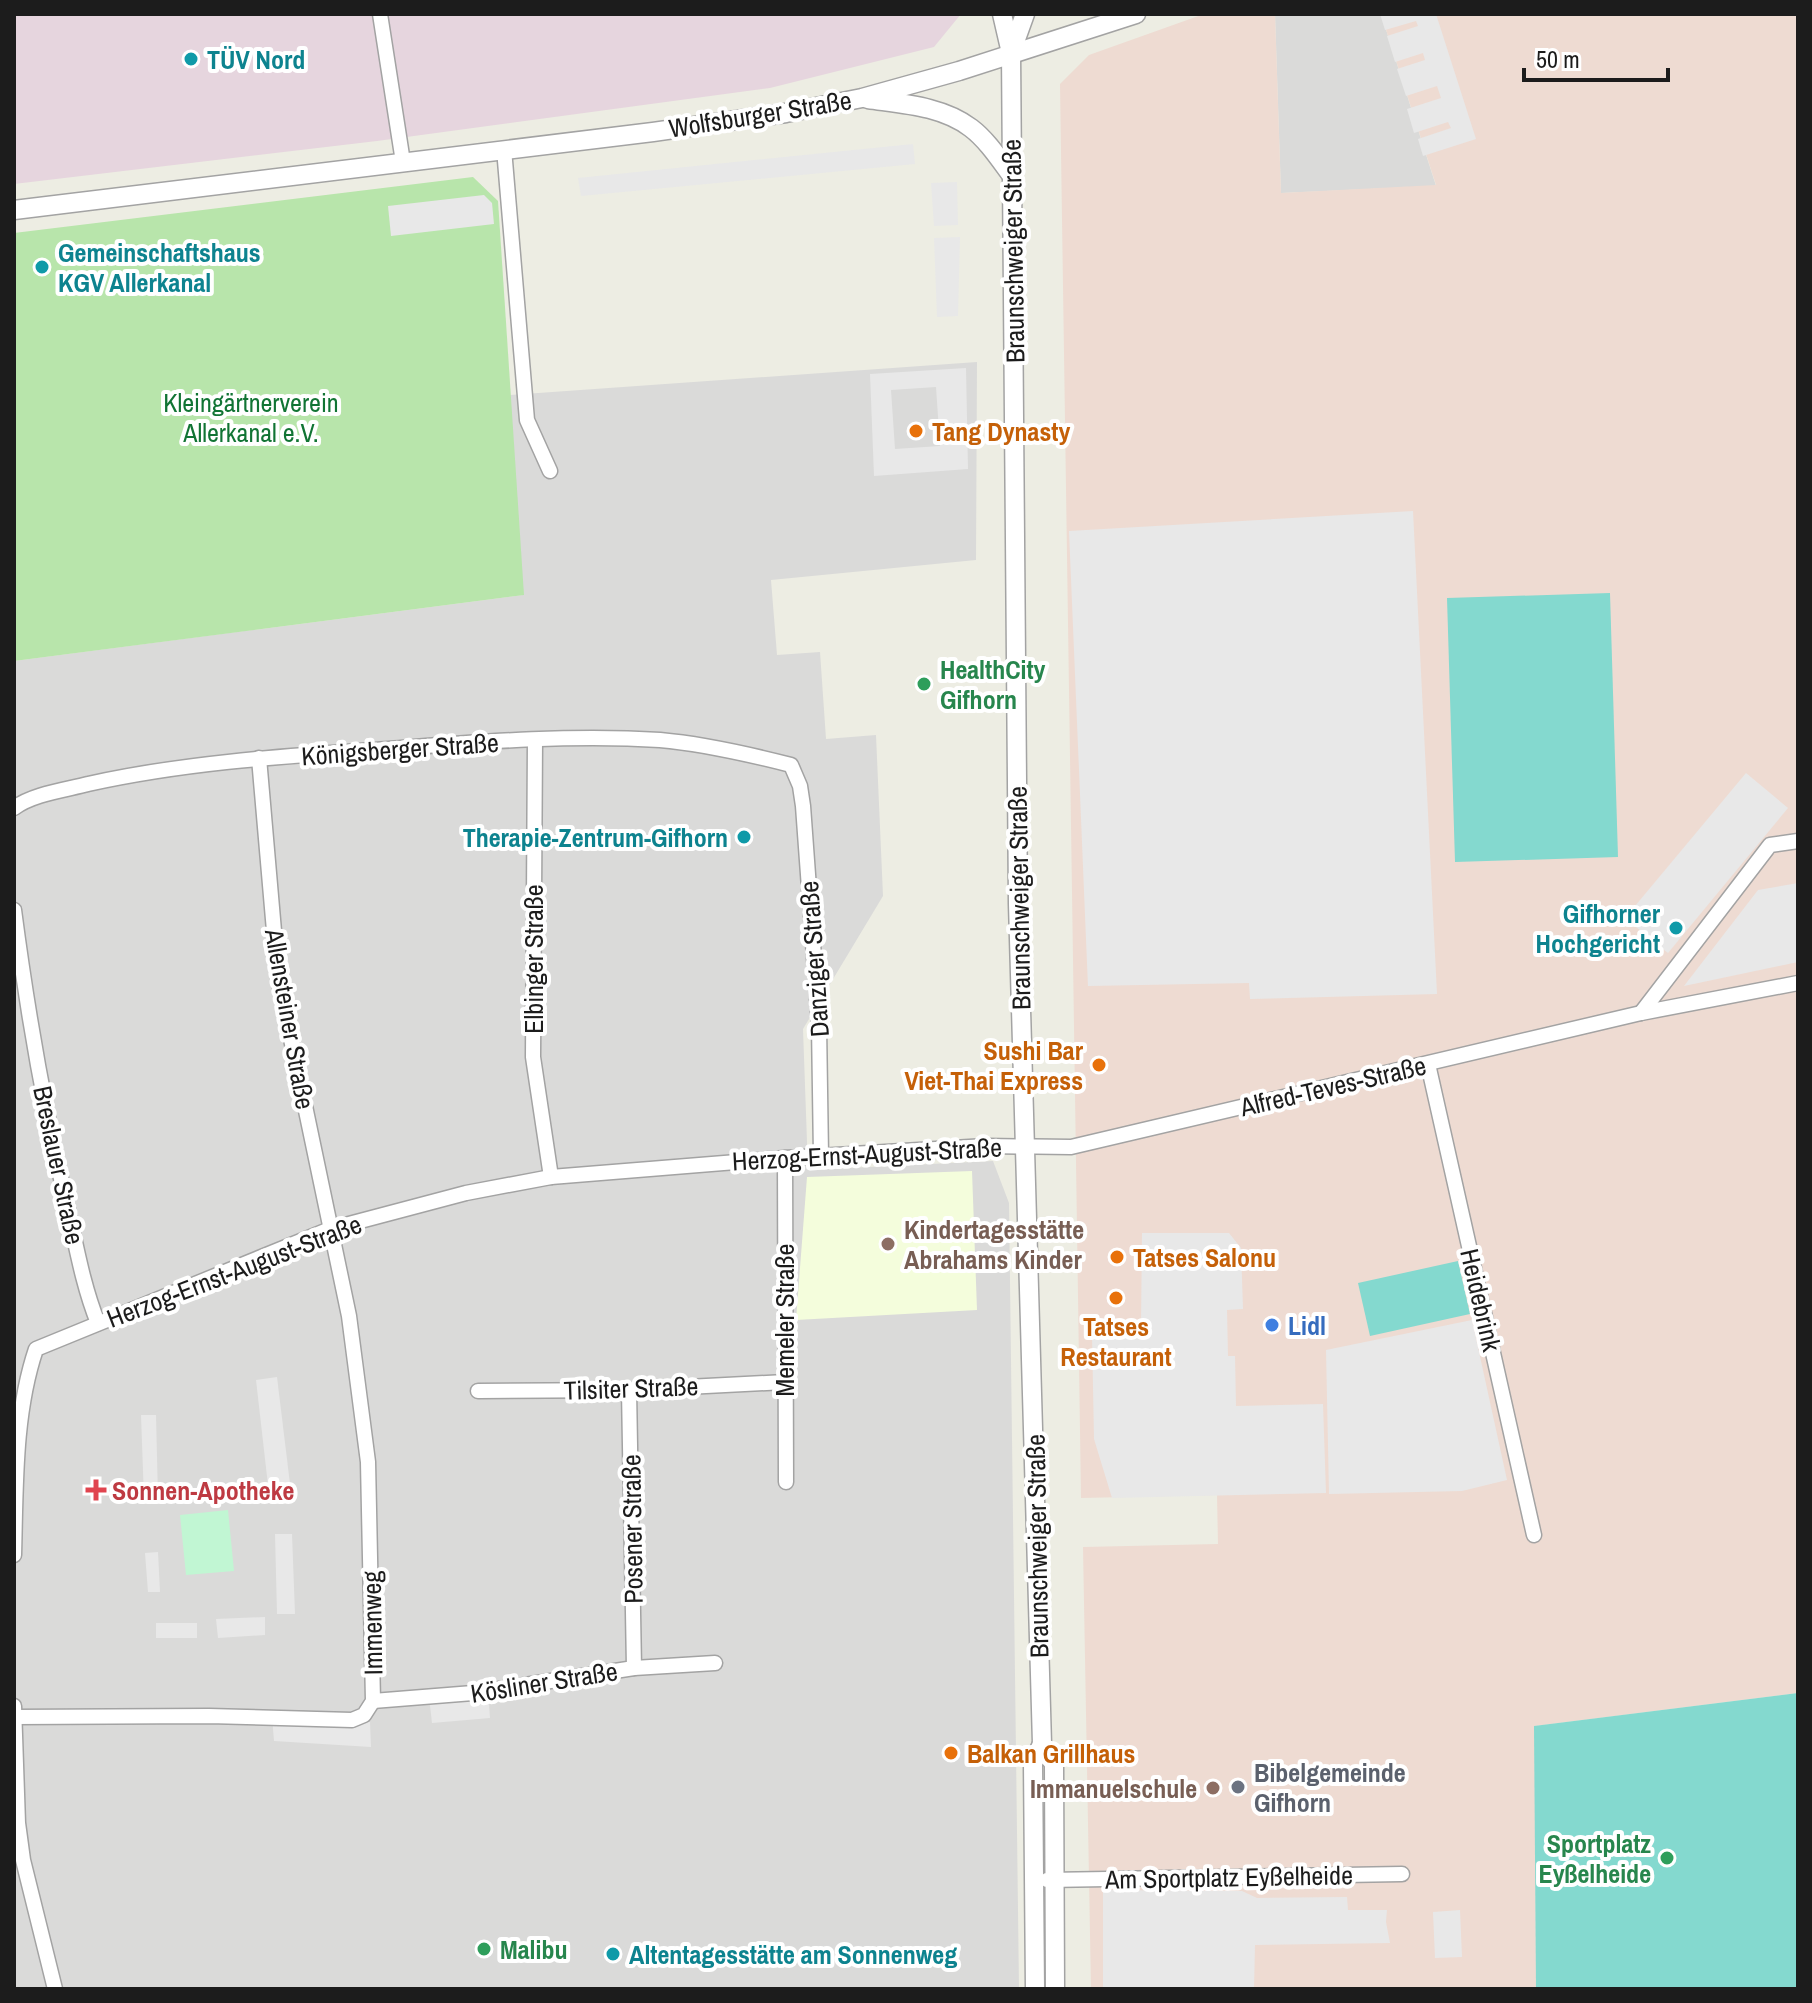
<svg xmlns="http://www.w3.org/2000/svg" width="1812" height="2003" font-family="'Archivo Narrow',sans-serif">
	<rect width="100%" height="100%" fill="#edede3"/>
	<g fill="#dadad9">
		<path d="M1275,14H1381L1436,186L1281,193Z"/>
		<path d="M977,362L976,560L771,580L777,655L820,652L826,739L876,735L883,896L803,1029L808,1170L993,1161L1009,1203L1019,1989H14V661L523,595L510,395Z"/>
	</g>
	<path fill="#eedbd2" d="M1204,14H1275L1281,193L1436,185L1381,14H1798V1693L1535,1726L1536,1989H1091L1083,1547L1218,1544L1217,1495L1081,1498L1060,84L1089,55Z"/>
	<path fill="#e6d5de" d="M14,14H961L934,47L770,88L377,141L14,184Z"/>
	<path fill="#f4fddc" d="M972,1171L977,1310L796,1320L807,1177Z"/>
	<path fill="#b8e5ab" d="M473,177L498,201L524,595L14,661V233Z"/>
	<path fill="#c1f6d3" d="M228,1510L234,1571L186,1575L180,1515Z"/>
	<g fill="#84d9cf">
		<path d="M1610,593L1618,857L1455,862L1447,598Z"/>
		<path d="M1458,1261L1470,1314L1370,1336L1358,1283Z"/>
		<path d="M1798,1693V1989H1536L1534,1726Z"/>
	</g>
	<g fill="#e8e8e8" fill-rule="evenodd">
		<path d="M1380,14H1436L1476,139L1423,156L1418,139L1451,128L1448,122L1414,133L1407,109L1441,98L1437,86L1406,96L1397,69L1425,60L1423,53L1395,62L1387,36L1418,26L1416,21L1385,30Z"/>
		<path d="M913,144L915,164L581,196L578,178Z"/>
		<path d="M957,182L958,225L934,226L931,183Z"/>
		<path d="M484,195L492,203L494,224L391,236L388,206Z"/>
		<path d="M960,237L958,316L937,317L934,238Z"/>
		<path d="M966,368L968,469L874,476L870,374ZM936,387L940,446L895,449L891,390Z"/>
		<path d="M1413,511L1437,994L1250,999L1249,983L1088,986L1069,531Z"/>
		<path d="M1746,773L1788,808L1668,953L1625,918Z"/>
		<path d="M1798,883V962L1684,986L1758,890Z"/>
		<path d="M1142,1233H1229L1241,1248L1243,1309L1227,1310L1228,1356H1235L1236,1406L1323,1404L1326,1493L1112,1498L1094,1439L1092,1335L1110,1333V1326H1141Z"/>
		<path d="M1472,1320L1507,1480L1462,1491L1329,1494L1326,1350Z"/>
		<path d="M277,1377L291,1492L269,1494L256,1380Z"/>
		<path d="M141,1415H156L158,1498L144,1499Z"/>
		<path d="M275,1534H292L295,1614H277Z"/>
		<path d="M158,1552L160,1592H148L145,1553Z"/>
		<path d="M265,1617V1635L218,1638L216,1619Z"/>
		<rect x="156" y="1623" width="41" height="15"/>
		<path d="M488,1691L490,1718L432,1723L429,1697Z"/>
		<path d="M272,1717L370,1722L371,1747L274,1741Z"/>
		<path d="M1103,1890L1242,1891L1257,1898L1347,1897L1348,1910H1387L1386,1922L1390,1943L1255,1945L1254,1989H1103Z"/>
		<path d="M1460,1910L1462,1957L1435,1958L1433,1912Z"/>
	</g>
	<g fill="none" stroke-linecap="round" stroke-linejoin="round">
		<defs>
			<g id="minor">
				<path d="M380,14L403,162"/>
				<path d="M504,149L527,420L550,471"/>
				<path d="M535,740L533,1057L551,1177"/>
				<path d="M14,808C33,794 65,790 88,784C187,762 288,756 388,749C478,742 570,734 660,740C704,744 748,754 791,765L800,786L803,806L819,1025L821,1156"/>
				<path d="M14,910C27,1009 44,1108 67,1205C76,1245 83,1286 98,1323"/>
				<path d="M1641,1013L1770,845L1798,841"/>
				<path d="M1428,1064L1534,1535"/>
				<path d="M785,1158L786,1482"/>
				<path d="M629,1390L634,1668"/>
				<path d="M478,1391L629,1390L785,1382"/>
				<path d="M14,1555C16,1487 14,1414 36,1349L330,1229L466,1193L551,1177L785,1158L986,1146L1071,1147L1641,1013L1798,983"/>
				<path d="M373,1701L473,1693L634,1668L715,1663"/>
				<path d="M14,1706L18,1823L23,1860L55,1989"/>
				<path d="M14,1717L209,1716L352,1720L364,1715L373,1701L368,1462L349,1316L278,977L259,758"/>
				<path d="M1047,1880L1402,1874"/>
			</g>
			<g id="tertiary">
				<path d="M1002,14L1011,53L1018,904L1042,1744L1054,1764L1055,1989"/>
				<path d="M1011,53L1025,14"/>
				<path d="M868,99C903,104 942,106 971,128C987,140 1000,160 1012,176"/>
				<path d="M14,210L653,132L786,113L862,98L959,71L1136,14"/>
				<path d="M1035,1989L1033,1763L1042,1744"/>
			</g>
		</defs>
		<use href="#minor" stroke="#a3a3a3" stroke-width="17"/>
		<use href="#tertiary" stroke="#a3a3a3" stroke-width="21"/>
		<use href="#minor" stroke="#fff" stroke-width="14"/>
		<use href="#tertiary" stroke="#fff" stroke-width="18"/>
	</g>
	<g fill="#0f9aa8" stroke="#fff" stroke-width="3">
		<circle cx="191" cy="59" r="8"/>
		<circle cx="42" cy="267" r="8"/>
		<circle cx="744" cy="837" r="8"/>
		<circle cx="1676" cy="928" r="8"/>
		<circle cx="613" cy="1954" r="8"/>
	</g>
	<g fill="#e8710a" stroke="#fff" stroke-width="3">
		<circle cx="916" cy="431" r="8"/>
		<circle cx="1099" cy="1065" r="8"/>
		<circle cx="1117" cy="1257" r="8"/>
		<circle cx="1116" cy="1298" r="8"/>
		<circle cx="951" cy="1753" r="8"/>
	</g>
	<g fill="#2e9e5b" stroke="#fff" stroke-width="3">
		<circle cx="924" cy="684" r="8"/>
		<circle cx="1667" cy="1858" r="8"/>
		<circle cx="484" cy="1949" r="8"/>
	</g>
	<g fill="#8d6e63" stroke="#fff" stroke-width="3">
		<circle cx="888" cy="1244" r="8"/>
		<circle cx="1213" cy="1788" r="8"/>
	</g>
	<circle fill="#3f7fe0" stroke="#fff" stroke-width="3" cx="1272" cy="1325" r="8"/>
	<path fill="#e0444e" stroke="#fff" stroke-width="3" d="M92 1478h8v8h8v8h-8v8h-8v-8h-8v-8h8z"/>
	<circle fill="#6b7280" stroke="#fff" stroke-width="3" cx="1238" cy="1787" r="8"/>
	<g text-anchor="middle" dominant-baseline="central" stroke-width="8" stroke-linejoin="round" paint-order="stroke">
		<g font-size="26" font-weight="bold" fill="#0d838f" stroke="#fff" text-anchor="start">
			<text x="207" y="59">TÜV Nord</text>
			<text x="58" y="252">Gemeinschaftshaus<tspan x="58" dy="30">KGV Allerkanal</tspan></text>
			<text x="728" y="837" text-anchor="end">Therapie-Zentrum-Gifhorn</text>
			<text x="1660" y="913" text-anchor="end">Gifhorner<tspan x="1660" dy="30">Hochgericht</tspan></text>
			<text x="629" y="1954">Altentagesstätte am Sonnenweg</text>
		</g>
		<g font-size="26" fill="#1c1c1c" stroke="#fff">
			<text transform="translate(760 114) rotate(-9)">Wolfsburger Straße</text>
			<text transform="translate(1013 251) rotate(-91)">Braunschweiger Straße</text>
			<text transform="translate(400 749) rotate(-4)">Königsberger Straße</text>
			<text transform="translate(1019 898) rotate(-91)">Braunschweiger Straße</text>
			<text transform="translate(533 959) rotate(-90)">Elbinger Straße</text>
			<text transform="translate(814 959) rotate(-94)">Danziger Straße</text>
			<text transform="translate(290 1019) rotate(80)">Allensteiner Straße</text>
			<text transform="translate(1333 1086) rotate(-13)">Alfred-Teves-Straße</text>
			<text transform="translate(867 1154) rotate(-3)">Herzog-Ernst-August-Straße</text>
			<text transform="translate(59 1165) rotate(78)">Breslauer Straße</text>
			<text transform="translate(234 1271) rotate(-21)">Herzog-Ernst-August-Straße</text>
			<text transform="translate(1481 1300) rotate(77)">Heidebrink</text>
			<text transform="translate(784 1320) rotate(-90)">Memeler Straße</text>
			<text transform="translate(631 1388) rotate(-2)">Tilsiter Straße</text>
			<text transform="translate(632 1529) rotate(-91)">Posener Straße</text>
			<text transform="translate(1037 1546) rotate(-91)">Braunschweiger Straße</text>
			<text transform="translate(372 1623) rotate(-91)">Immenweg</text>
			<text transform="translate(544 1682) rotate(-9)">Kösliner Straße</text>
			<text transform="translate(1229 1877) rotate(-1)">Am Sportplatz Eyßelheide</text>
		</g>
		<g font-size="26" fill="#117434" stroke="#fff">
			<text x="251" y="402">Kleingärtnerverein<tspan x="251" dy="30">Allerkanal e.V.</tspan></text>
		</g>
		<g font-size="26" font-weight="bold" fill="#c56008" stroke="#fff" text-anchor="start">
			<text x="932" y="431">Tang Dynasty</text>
			<text x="1083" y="1050" text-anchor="end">Sushi Bar<tspan x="1083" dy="30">Viet-Thai Express</tspan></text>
			<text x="1133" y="1257">Tatses Salonu</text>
			<text x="1116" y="1326" text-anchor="middle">Tatses<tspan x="1116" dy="30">Restaurant</tspan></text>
			<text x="967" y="1753">Balkan Grillhaus</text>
		</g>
		<g font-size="26" font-weight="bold" fill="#27864d" stroke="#fff" text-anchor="start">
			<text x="940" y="669">HealthCity<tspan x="940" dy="30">Gifhorn</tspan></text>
			<text x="1651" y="1843" text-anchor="end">Sportplatz<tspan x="1651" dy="30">Eyßelheide</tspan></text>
			<text x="500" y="1949">Malibu</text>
		</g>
		<g font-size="26" font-weight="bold" fill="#785e54" stroke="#fff" text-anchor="start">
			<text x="904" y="1229">Kindertagesstätte<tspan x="904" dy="30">Abrahams Kinder</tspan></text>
			<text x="1197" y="1788" text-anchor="end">Immanuelschule</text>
		</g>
		<g font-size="26" font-weight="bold" fill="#366cbe" stroke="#fff" text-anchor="start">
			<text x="1288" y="1325">Lidl</text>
		</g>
		<g font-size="26" font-weight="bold" fill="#be3a42" stroke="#fff" text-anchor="start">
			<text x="112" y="1490">Sonnen-Apotheke</text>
		</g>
		<g font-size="26" font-weight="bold" fill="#5b616d" stroke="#fff" text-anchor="start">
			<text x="1254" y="1772">Bibelgemeinde<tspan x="1254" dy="30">Gifhorn</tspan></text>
		</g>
	</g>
	<rect width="1812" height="2003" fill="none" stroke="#1c1c1c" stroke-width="32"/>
	<path d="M1524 68v12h144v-12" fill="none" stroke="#1c1c1c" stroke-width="4"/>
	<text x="1536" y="68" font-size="24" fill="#1c1c1c" stroke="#ffffff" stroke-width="6" paint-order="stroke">50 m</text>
</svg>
